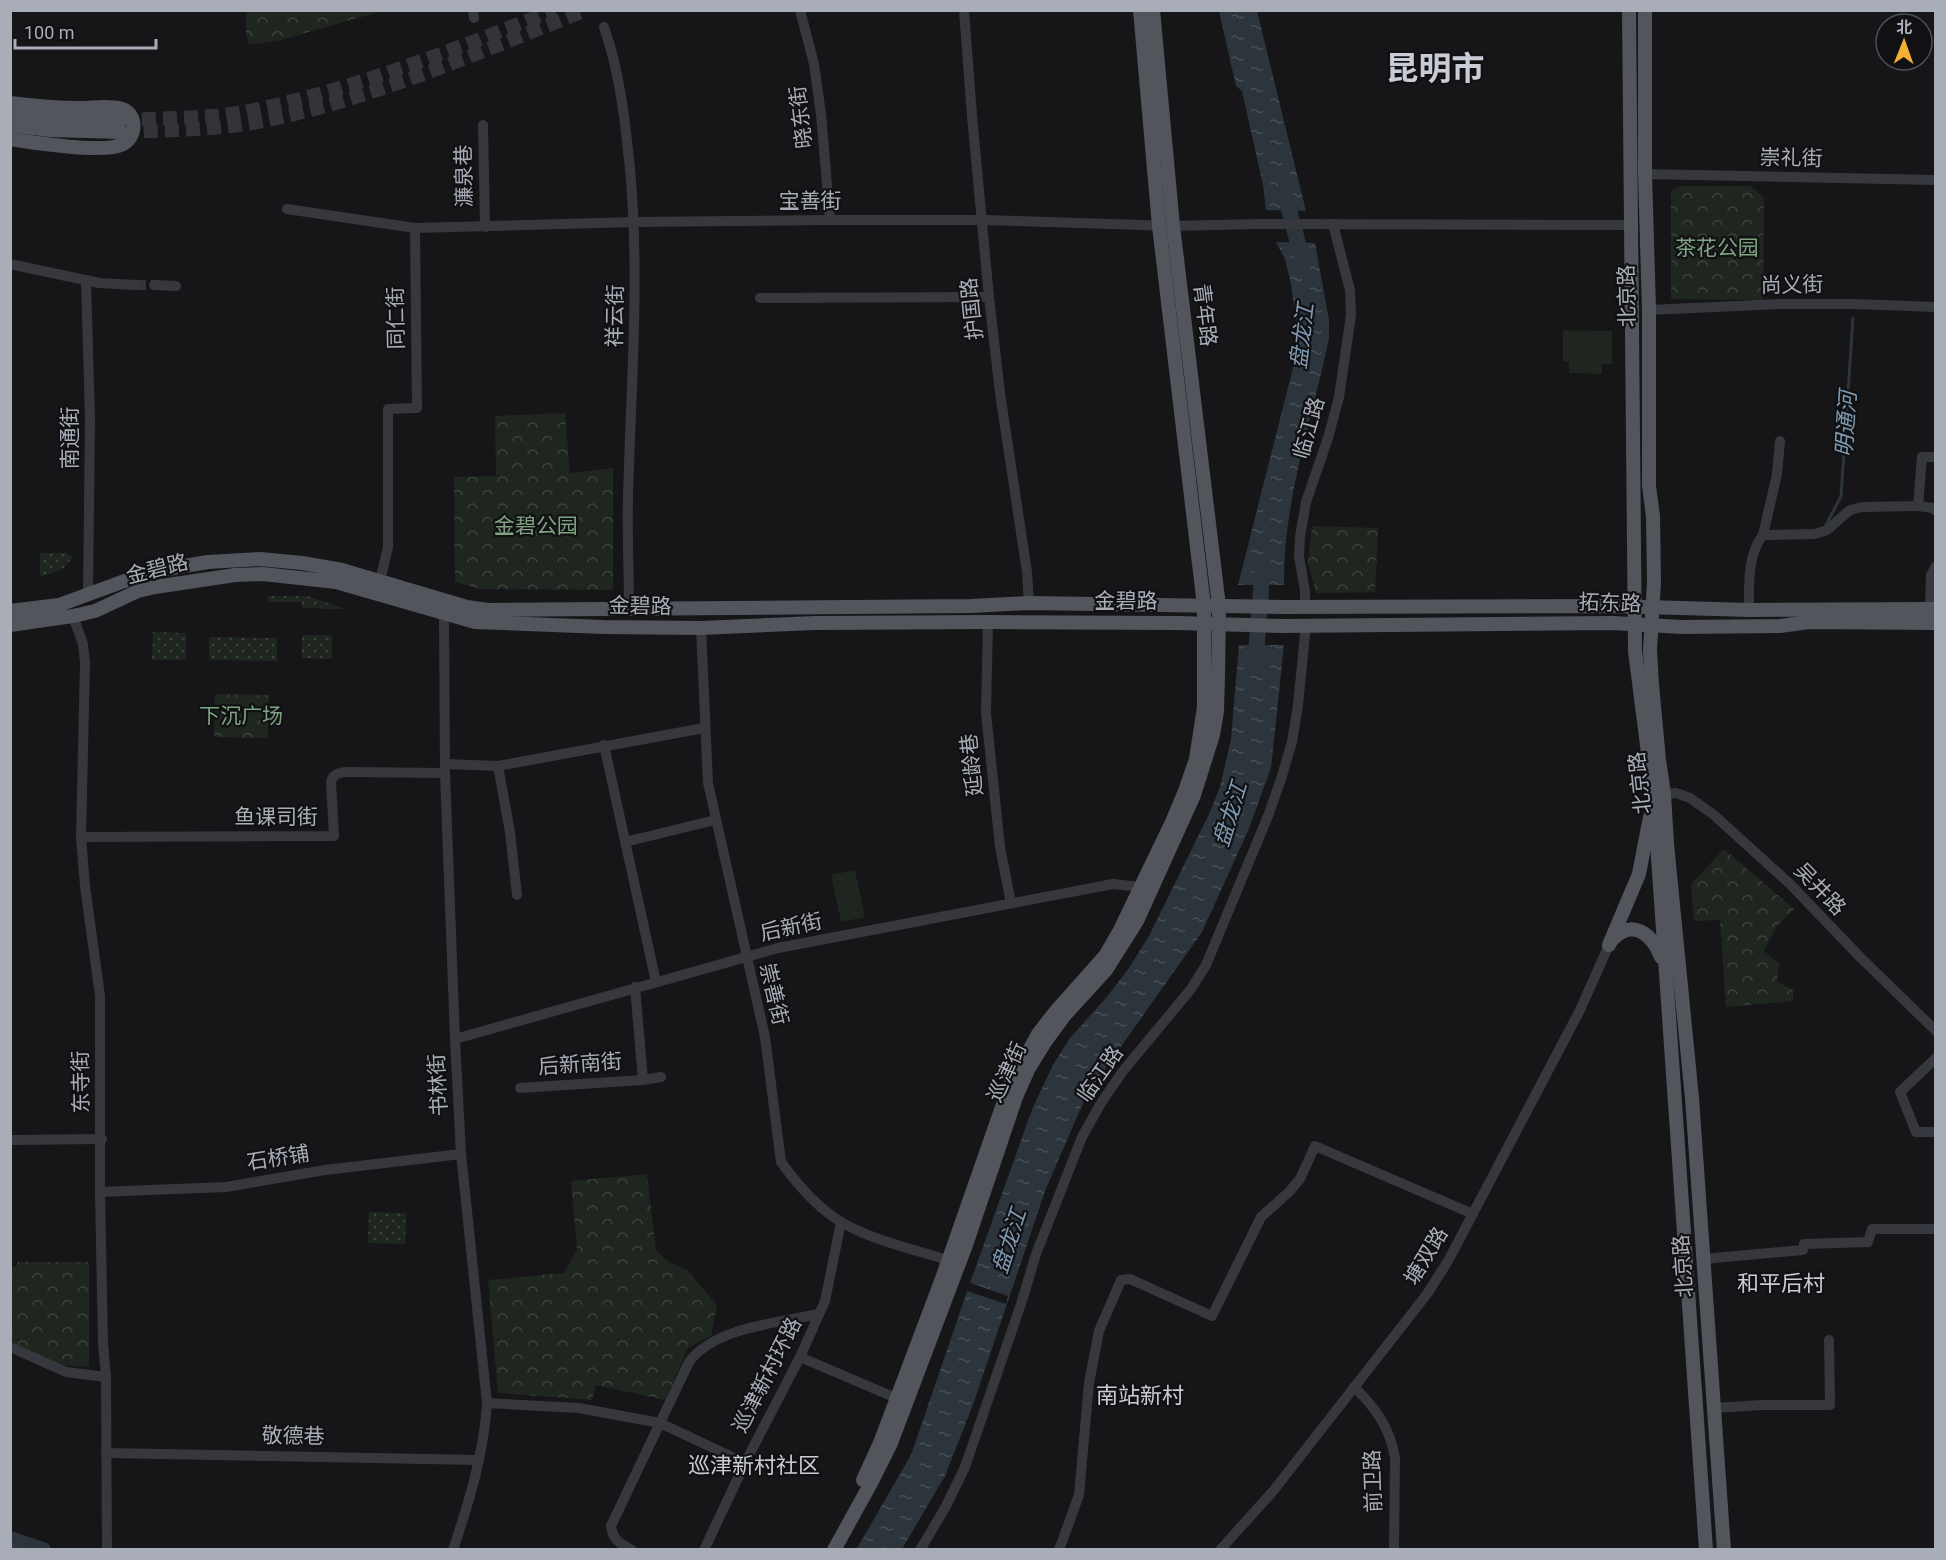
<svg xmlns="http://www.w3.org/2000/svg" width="1946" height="1560" font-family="Roboto,'Noto Sans SC',sans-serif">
	<defs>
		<pattern id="grass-dots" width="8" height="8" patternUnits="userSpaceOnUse" patternTransform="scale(1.5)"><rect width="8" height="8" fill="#1e261f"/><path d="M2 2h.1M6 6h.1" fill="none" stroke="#3c433d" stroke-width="1.8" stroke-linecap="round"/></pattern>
		<pattern id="park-crowns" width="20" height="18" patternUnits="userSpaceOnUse" patternTransform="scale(1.5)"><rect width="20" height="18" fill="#1e261f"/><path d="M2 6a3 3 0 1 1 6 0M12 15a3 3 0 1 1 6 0" fill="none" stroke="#3c433d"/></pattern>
		<pattern id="water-ripples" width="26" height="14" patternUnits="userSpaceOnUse" patternTransform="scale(1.5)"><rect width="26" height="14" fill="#2c353c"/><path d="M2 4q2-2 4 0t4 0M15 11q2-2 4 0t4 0" fill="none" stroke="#485056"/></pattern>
	</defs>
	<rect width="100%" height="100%" fill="#161618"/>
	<g fill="url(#grass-dots)">
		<path d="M40,553H66L73,557L63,569L40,577Z"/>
		<path d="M268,596H307L346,609L302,608V602H268Z"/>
		<path d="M153,632L186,633V660H152Z"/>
		<path d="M302,635H332V659L302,658Z"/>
		<path d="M209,637L277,638V661L209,660Z"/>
		<path d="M369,1212L406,1213L405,1244L368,1243Z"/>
	</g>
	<g fill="url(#park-crowns)">
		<path d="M246,11V10L382,11L281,40L249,45L246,33Z"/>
		<path d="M1681,186H1750L1764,197L1763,300L1671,299V190Z"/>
		<path d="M565,413L570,473L613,468V590L480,589L455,582L454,477L496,476L495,416Z"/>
		<path d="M1312,526L1378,528L1375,592L1316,593L1308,563Z"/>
		<path d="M215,694L269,695L268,738L214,737Z"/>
		<path d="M1724,849L1794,909L1777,926L1764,951L1781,965L1778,969L1777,982L1793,990V1001L1726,1007L1720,920L1694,921L1691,884Z"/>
		<path d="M647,1174L656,1251L669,1262L687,1270L717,1305L711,1336L688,1348L665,1400L596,1385L592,1400L498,1393L488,1280L564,1273L577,1250L571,1181Z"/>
		<path d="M17,1262H89V1367L59,1365L11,1343V1267H17Z"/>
	</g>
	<g fill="#1e261f">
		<path d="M1563,330L1612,331V364H1602V374L1569,373V362L1563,361Z"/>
		<path d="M855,870L865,917L841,922L831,875Z"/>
	</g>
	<g fill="url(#water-ripples)">
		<path d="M1219,11H1257L1306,211L1266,210L1263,185L1242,91L1236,86Z"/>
		<path d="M1276,242L1315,243L1329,320V338C1312,421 1283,500 1284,585H1238L1299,344L1291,284L1285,259Z"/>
		<path d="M1239,645H1284L1271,768L1248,831L1202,932L1086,1096L1045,1191L974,1402L945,1476L902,1549L856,1550L911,1455L970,1283L1033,1107L1053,1065L1070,1038L1106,998L1129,968L1149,936L1210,812L1220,787L1231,739Z"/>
	</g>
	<path fill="#161618" d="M970,1283L1008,1296L1006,1304L967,1291Z"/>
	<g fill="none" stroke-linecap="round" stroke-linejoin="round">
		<path stroke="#2c353c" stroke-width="3" d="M1826,525L1841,496L1853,318"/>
		<g stroke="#2c353c" stroke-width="16">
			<path d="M1284,191L1303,262"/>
			<path d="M1255,667L1263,564"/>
			<path d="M10,1539L43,1550"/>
		</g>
		<path stroke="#333438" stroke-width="10" stroke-dasharray="10 5" stroke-linecap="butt" d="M136,285H154"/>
		<g stroke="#333438" stroke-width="14" stroke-dasharray="14 7" stroke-linecap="butt">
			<path d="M121,120C160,118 206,119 244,112C352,91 454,49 555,10"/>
			<path d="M123,132C171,130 221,130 268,120C378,97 482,51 586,10"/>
		</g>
		<g stroke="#37383d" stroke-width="10">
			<path d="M473,10L474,18"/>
			<path d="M800,10L814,64L821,114L830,220"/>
			<path d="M964,10L972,116L989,297L1000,393L1027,572L1029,603"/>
			<path d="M604,27C620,73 625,120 630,169C640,279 631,386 628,496C627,534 629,572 629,610"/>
			<path d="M483,125L485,227"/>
			<path d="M1645,174L1936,180"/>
			<path d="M287,209L415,228L634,222L830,220H983L1173,226L1258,224L1631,225"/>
			<path d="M10,264L99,283L136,285"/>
			<path d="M86,280L90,419L88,595"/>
			<path d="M154,285L176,286"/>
			<path d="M760,298L989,297"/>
			<path d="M1649,310L1781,304H1854L1936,307"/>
			<path d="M1918,506L1933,508L1936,511"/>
			<path d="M1763,535L1777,474L1780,441"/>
			<path d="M380,581L388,547V409L417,408L415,228"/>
			<path d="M1305,607V591L1299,556L1300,537L1306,502L1328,438L1339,397L1351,315L1350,290L1333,224"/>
			<path d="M1930,609L1931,575L1936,566"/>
			<path d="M1749,610C1749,586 1747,555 1763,535L1815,534L1827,530L1850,510L1862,507L1918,506L1922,457H1936"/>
			<path d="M444,614L445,773L455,1039L461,1154L487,1403C484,1453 469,1502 453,1550"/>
			<path d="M73,616L83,644L85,662L81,837L85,886L100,996V1192L103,1343L106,1377L107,1550"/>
			<path d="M988,622L986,713L1000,847L1011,903"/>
			<path d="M701,628L708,783L765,1037L781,1162C797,1184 818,1209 843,1223C873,1241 922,1251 956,1263"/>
			<path d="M604,745L656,982"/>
			<path d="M445,764L498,766L704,728"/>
			<path d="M498,766L510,832L517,895"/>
			<path d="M1664,794L1676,793L1690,798L1714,815L1790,884L1860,957L1936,1031"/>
			<path d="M81,837L334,836L331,782C333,773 341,772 349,772L445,773"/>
			<path d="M625,842L715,820"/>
			<path d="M635,987L643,1080L661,1077"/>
			<path d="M455,1039L778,948L1113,884L1141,887"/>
			<path d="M1936,1058L1900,1092L1916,1132H1936"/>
			<path d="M520,1088L643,1080"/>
			<path d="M10,1140L102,1139"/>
			<path d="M100,1192L226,1187L325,1170L461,1154"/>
			<path d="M1703,1259L1803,1250L1804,1244L1868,1242L1872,1229H1936"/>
			<path d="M10,1347L66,1372L106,1377"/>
			<path d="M800,1357L896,1398"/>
			<path d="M1354,1387C1376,1408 1390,1428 1395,1458L1394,1550"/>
			<path d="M487,1403L579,1408L660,1423L745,1463"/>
			<path d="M1714,1408L1761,1405H1830L1829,1340"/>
			<path d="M106,1453L479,1460"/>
			<path d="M10,1548L16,1550"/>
			<path d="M632,1550C619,1543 613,1540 611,1526L689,1362C715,1327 778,1323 819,1314"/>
			<path d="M704,1550L745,1463L800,1357L825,1301L841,1222"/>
			<path d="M920,1550L945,1508L965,1467L1021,1304L1036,1254L1082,1137L1101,1103L1123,1071L1191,989L1206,965L1268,816L1281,779L1292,742L1298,705L1306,625"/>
			<path d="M1059,1550L1079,1495L1089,1383L1099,1331L1121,1280L1130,1279L1212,1316L1261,1217L1289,1192L1300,1179L1315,1146L1473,1214"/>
			<path d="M1220,1550L1274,1490L1427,1294L1448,1261L1580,1010L1609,945"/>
		</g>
		<g stroke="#53555c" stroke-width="14">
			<path d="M1629,10L1635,651L1654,800L1706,1550"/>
			<path d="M1645,10V174L1649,310V486L1653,516L1654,582L1650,650L1652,685L1659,760L1664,794L1667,844L1692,1098L1724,1550"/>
			<path d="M10,103C34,106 57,108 80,108C93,108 110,105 122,109C138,114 137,139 121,145C102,153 33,143 10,139"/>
			<path d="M10,115L49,120H121"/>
			<path d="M10,125L49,130L121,132"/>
			<path d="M10,611L59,605L149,572L208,562L260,559L302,563L342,570L467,607L488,610L971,606L1029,603L1282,607L1612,606L1749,610L1936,609"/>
			<path d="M10,625L73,616L95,611L138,591L155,587L235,575L263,574L336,582L475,622L603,627L701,628L815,623L988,622L1178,623L1282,626L1612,623L1682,627L1780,626L1809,622L1936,623"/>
			<path d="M1611,941C1632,917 1652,934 1661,957"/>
			<path d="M1609,945L1639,874L1650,817"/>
			<path d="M863,1480L880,1443L943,1276L1009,1087L1038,1034L1056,1011L1105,956L1119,932L1172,822L1185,791L1196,759L1204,707V606L1159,226L1140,10"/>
			<path d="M834,1550L871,1483L891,1443L966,1245L1016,1097L1029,1068L1045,1042L1064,1016L1106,970L1137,921L1194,795L1213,735L1217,711L1218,677L1219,606L1173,226L1153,10"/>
		</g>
	</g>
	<g text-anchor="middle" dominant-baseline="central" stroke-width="4.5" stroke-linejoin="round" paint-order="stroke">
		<g font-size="21" fill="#a8adb8" stroke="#111113">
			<text transform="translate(801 117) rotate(-97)">晓东街</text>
			<text transform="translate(1791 158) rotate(1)">崇礼街</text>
			<text transform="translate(464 176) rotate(-91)">濂泉巷</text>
			<text x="810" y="201">宝善街</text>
			<text transform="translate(1792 285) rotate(-1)">尚义街</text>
			<text transform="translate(1627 296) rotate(-91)">北京路</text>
			<text transform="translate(972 309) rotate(-96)">护国路</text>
			<text transform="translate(1205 315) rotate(83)">青年路</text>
			<text transform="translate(615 316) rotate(-89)">祥云街</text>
			<text transform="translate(396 318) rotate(-91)">同仁街</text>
			<text transform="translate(1309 428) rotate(-74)">临江路</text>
			<text transform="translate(70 438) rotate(-90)">南通街</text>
			<text transform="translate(157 569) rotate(-14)">金碧路</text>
			<text x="1126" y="601">金碧路</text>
			<text transform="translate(1610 603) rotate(2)">拓东路</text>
			<text transform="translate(640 606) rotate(1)">金碧路</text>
			<text transform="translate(972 765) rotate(-96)">延龄巷</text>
			<text transform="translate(1640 783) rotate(-96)">北京路</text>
			<text x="276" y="817">鱼课司街</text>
			<text transform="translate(1820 889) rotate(46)">吴井路</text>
			<text transform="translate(791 927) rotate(-12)">后新街</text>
			<text transform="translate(774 994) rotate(77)">崇善街</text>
			<text transform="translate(580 1064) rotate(-4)">后新南街</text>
			<text transform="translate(1007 1072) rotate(-65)">巡津街</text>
			<text transform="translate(1100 1074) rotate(-55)">临江路</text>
			<text transform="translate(81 1082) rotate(-91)">东寺街</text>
			<text transform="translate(438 1085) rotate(-93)">书林街</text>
			<text transform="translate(278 1158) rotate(-9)">石桥铺</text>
			<text transform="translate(1426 1256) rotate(-59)">塘双路</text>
			<text transform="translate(1683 1266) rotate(-94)">北京路</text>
			<text transform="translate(767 1375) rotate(-63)">巡津新村环路</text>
			<text transform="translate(293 1436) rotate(1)">敬德巷</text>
			<text transform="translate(1373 1481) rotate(-92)">前卫路</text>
		</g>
		<g font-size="21" fill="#7fa381" stroke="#111113">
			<text x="1717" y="248">茶花公园</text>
			<text x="536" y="526">金碧公园</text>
			<text x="241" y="716">下沉广场</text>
		</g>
		<g font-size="22" font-style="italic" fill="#7f9bb3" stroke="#111113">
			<text transform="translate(1302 336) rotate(-83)">盘龙江</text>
			<text transform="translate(1846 424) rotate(-86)">明通河</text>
			<text transform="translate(1230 814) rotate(-73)">盘龙江</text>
			<text transform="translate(1009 1241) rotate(-72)">盘龙江</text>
		</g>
		<g font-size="22" fill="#c9ccd4" stroke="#111113">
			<text x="1781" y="1283">和平后村</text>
			<text x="1140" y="1395">南站新村</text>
			<text x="754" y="1465">巡津新村社区</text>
		</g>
		<g font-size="33" font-weight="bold" fill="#c9ccd4" stroke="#111113">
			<text x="1435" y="68">昆明市</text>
		</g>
	</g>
	<rect width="1946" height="1560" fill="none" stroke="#a8adb8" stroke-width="24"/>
	<g transform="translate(1904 42) rotate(1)"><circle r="28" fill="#111113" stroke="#4d4f55" stroke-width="1.5"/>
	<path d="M0-4.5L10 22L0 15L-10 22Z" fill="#f2b134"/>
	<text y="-9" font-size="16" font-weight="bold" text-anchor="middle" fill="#a8adb8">北</text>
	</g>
	<path d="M15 39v9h141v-9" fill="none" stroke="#a8adb8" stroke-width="3"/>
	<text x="24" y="39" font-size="18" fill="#a8adb8" stroke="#111113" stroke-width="4.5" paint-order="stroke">100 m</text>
</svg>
